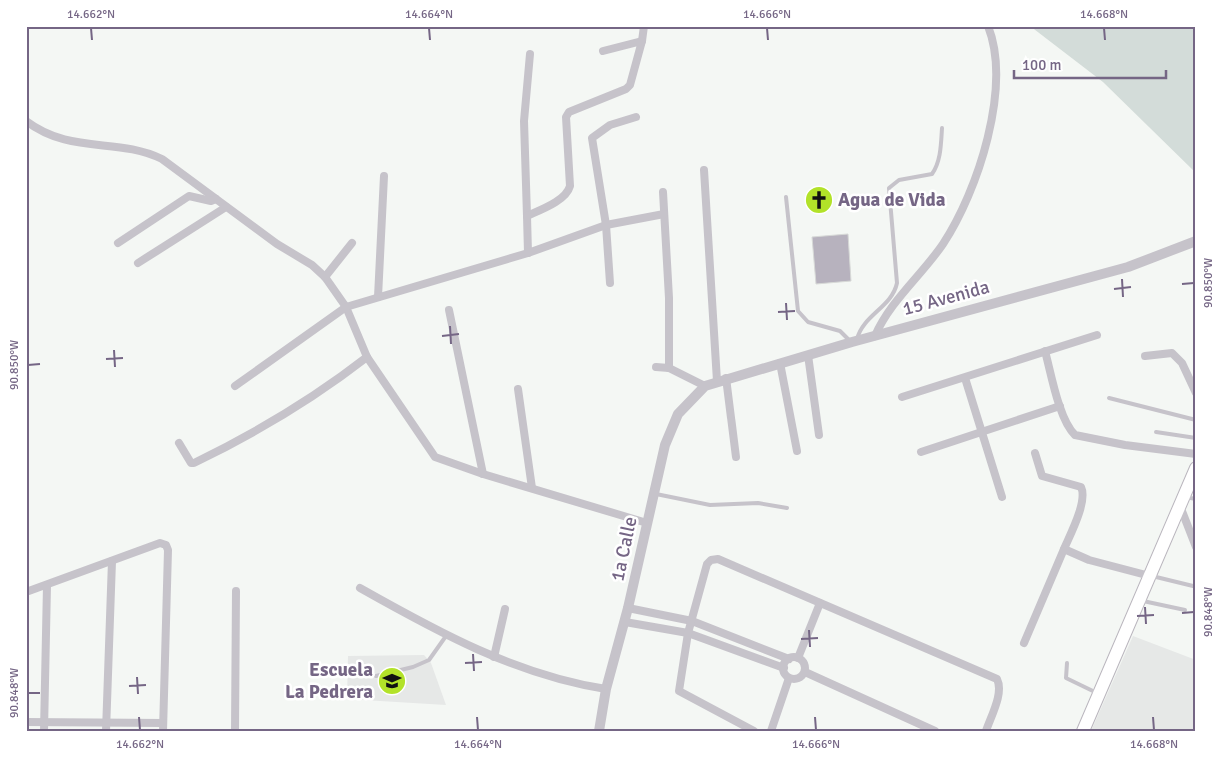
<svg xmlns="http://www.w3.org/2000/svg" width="1222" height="757" font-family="Signika,sans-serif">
	<rect width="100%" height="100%" fill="#f4f7f4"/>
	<g fill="#e6e8e7">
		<path d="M1133,636L1196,660V731H1091Z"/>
		<path d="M424,655L431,663L446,705L347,699L348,656Z"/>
	</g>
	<path fill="#d3dcd9" d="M1030,26H1196V173L1103,82Z"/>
	<path fill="#b7b2be" stroke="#d7d9d7" d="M848,234L851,281L816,284L812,237Z"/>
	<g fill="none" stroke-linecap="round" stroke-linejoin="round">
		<defs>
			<path id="primary" d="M1083,731L1196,468"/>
		</defs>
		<use href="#primary" stroke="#bab6be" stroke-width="14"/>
		<g stroke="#c6c3ca" stroke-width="4">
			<path d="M786,197L798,311L808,322L840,331L850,341"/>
			<path d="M857,339C863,315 892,307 897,283L889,188L899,180L932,174C941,161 941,144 942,128"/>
			<path d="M1109,398L1196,420"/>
			<path d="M1156,432L1196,438"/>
			<path d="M656,494L710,505L758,503L787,508"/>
			<path d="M1185,497L1196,499"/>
			<path d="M1152,576L1193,586"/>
			<path d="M1143,601L1185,610"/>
			<path d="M1067,663L1066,678L1097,693"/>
			<path d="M376,676L413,667L429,660L446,636"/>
		</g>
		<g stroke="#c6c3ca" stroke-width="8">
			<path d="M642,41L644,26"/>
			<path d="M26,121C71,155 117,137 162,159L277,244L312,265L325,277L346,307L367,357L435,457L483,474L647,523"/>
			<path d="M704,170L717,381"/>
			<path d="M663,192L669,298V368"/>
			<path d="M527,216L524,121L530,54"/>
			<path d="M118,243L189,196L211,201L216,199"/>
			<path d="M528,253L527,216C540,210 566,201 570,186L566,117L569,112L626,89L630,85L642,41L603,51"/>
			<path d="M138,263L226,207"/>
			<path d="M325,277L352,243"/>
			<path d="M610,283L606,225L592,138L610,125L636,117"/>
			<path d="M378,297L384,176"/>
			<path d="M449,310L483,474"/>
			<path d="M875,336C890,301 922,275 943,244C978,191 1012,87 988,26"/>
			<path d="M1045,351C1051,373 1059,420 1075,435L1125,445L1196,454"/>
			<path d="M808,355L819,435"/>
			<path d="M1145,356L1172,353L1182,363L1196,393"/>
			<path d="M780,363L797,451"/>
			<path d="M656,367L669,368L705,386"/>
			<path d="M726,378L736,457"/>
			<path d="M965,378L1002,497"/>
			<path d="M235,386L346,307L528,253L606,225L664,214"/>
			<path d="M518,389L532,488"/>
			<path d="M902,397L1097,335"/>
			<path d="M179,443L191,463H194C256,433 313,399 367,357"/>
			<path d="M921,452L1060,406"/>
			<path d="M1035,453L1042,476L1081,487C1088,501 1070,535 1064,549"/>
			<path d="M1180,506L1196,547"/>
			<path d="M360,588C438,632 516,675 606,689"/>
			<path d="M26,592L160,543L166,545L168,550L163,731"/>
			<path d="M628,608L692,621L789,659"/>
			<path d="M625,622L688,633L784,668"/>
			<path d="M1024,643L1064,549L1089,560L1150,576"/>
			<path d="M494,657L505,609"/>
			<circle cx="794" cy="668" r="11"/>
			<path d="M798,658L820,603"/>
			<path d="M805,672L935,731"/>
			<path d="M26,722L163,723"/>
			<path d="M44,731L47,585"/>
			<path d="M106,731L112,561"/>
			<path d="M235,731L236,591"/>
			<path d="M754,731L679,691L688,633L707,564L711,560L718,559L997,679C1004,693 991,716 986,731"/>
			<path d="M771,731L789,678"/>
		</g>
		<path stroke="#c6c3ca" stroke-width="10" d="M599,731L606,689L628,608L665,445L678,414L705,386L852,342L1128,267L1196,241"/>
		<use href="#primary" stroke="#fff" stroke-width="12"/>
	</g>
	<path fill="none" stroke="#756685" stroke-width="2" d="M91,28L92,40M429,28L430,40M767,28L768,40M1104,28L1105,40M1122,279L1123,297M1182,284L1194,283M1114,289L1131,287M786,303L787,320M778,312L795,311M450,326L451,344M442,336L459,334M114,350L115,367M106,359L123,358M28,365L40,364M1145,607L1146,624M1182,613L1194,612M1137,616L1154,615M809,630L810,647M801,639L818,638M473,654L474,671M465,663L482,662M137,677L138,694M129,686L146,685M28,693H40M139,717L140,730M477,717L478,730M815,717L816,730M1153,717L1154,730"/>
	<defs>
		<symbol id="church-disc" viewBox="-11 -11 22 22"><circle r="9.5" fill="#b2e229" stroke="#fff"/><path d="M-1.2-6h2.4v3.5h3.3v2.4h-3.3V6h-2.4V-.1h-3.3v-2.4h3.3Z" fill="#111"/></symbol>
		<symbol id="school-disc" viewBox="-11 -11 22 22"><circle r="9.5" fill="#b2e229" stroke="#fff"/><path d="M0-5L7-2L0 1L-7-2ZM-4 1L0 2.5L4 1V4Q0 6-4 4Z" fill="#111"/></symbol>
	</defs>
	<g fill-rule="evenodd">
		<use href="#church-disc" x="803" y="184" width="32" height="32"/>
		<use href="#school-disc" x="376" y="665" width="32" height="32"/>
	</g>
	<g text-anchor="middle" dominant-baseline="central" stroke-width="5" stroke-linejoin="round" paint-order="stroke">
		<g font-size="19" font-weight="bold" fill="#756685" stroke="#fff" text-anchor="start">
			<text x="838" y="200">Agua de Vida</text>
			<text x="373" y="670" text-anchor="end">Escuela<tspan x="373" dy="22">La Pedrera</tspan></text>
		</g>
		<g font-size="19" fill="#756685" stroke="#fff">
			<text transform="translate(946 298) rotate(-15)">15 Avenida</text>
			<text transform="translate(624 549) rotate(-78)">1a Calle</text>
		</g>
	</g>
	<rect width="1222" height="757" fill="none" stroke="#ffffff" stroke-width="55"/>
	<path d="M1014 70v8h152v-8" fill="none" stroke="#756685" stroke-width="2.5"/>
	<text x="1022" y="70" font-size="15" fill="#756685" stroke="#ffffff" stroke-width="4" paint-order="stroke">100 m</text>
	<rect x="28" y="28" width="1166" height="702" fill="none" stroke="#756685" stroke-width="2"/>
	<g font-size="12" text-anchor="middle" fill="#756685">
		<text x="91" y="18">14.662°N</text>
		<text x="429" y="18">14.664°N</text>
		<text x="767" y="18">14.666°N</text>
		<text x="1104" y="18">14.668°N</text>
		<text transform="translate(1208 283) rotate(-90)" y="4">90.850°W</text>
		<text transform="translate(14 365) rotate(-90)" y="4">90.850°W</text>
		<text transform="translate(1208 612) rotate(-90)" y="4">90.848°W</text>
		<text transform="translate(14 693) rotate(-90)" y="4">90.848°W</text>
		<text x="140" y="748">14.662°N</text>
		<text x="478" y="748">14.664°N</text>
		<text x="816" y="748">14.666°N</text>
		<text x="1154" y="748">14.668°N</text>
	</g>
</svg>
